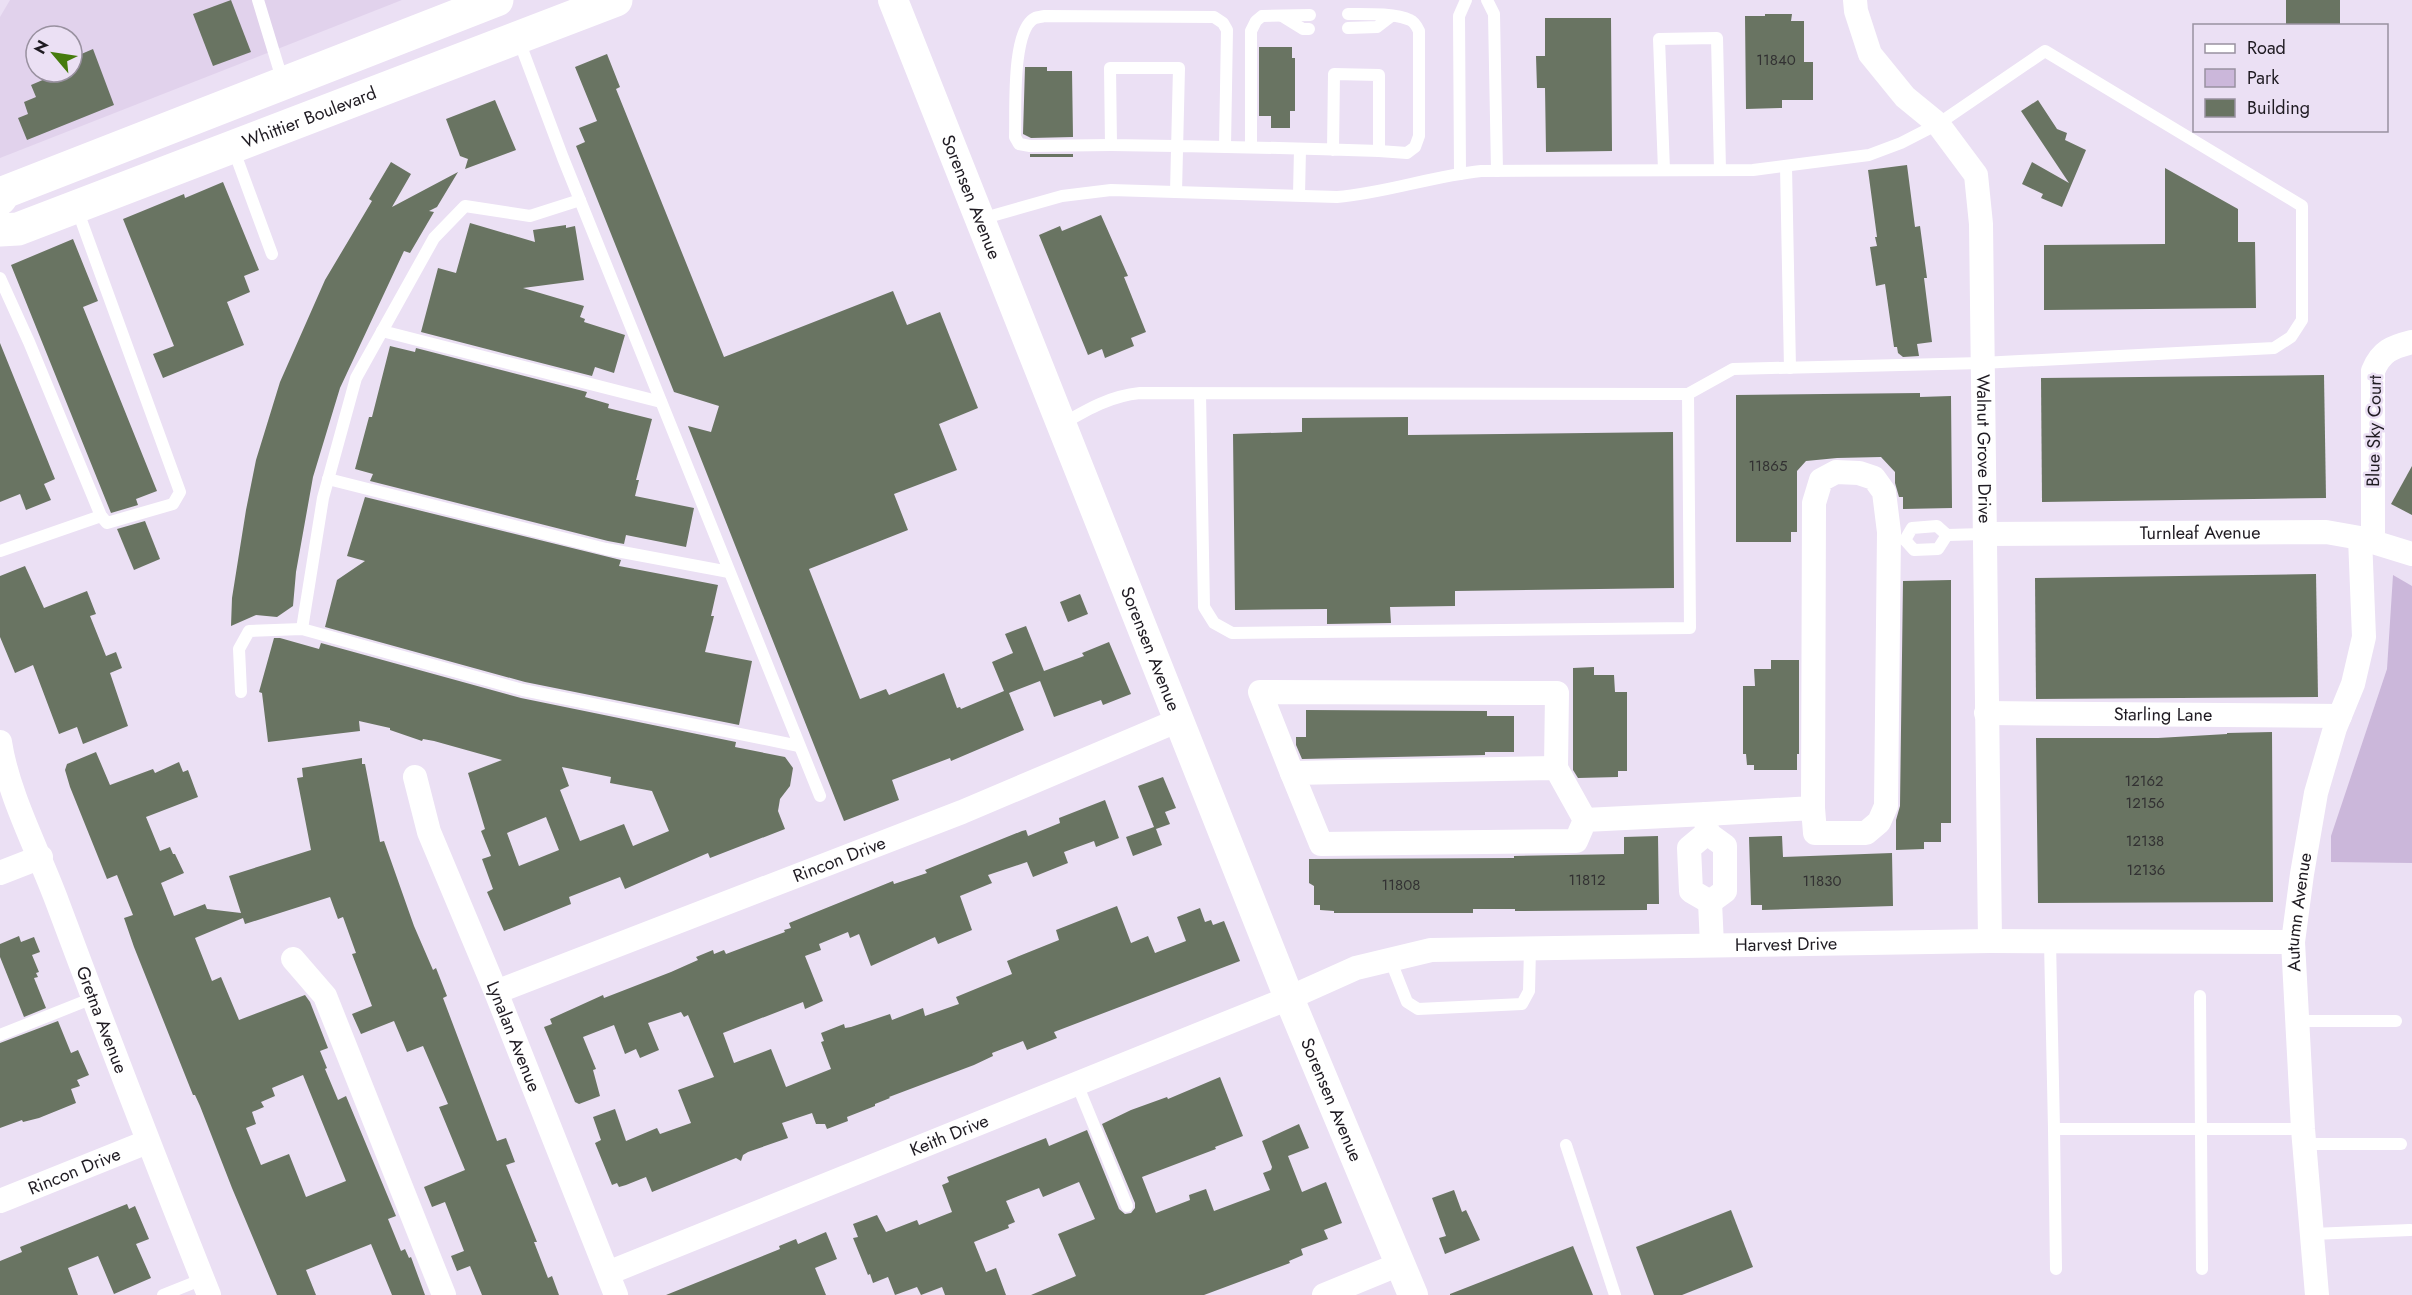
<svg xmlns="http://www.w3.org/2000/svg" width="2412" height="1295" font-family="Jost,sans-serif">
	<rect width="100%" height="100%" fill="#ebe0f4"/>
	<path fill="#e1d2ec" fill-rule="evenodd" d="M10,0H402L0,158V17ZM36,36H72V72H36Z"/>
	<path fill="#cbb7da" d="M2393,575L2412,586V863L2331,862V836L2387,669Z"/>
	<g fill="#697462" fill-rule="evenodd">
		<path d="M231,0L251,52L213,66L193,14Z"/>
		<rect x="2286" y="0" width="54" height="26"/>
		<path d="M1765,14H1792L1791,21H1804V62H1813V100H1782V108L1746,109L1745,16H1765Z"/>
		<path d="M1545,18H1611L1612,151L1546,152L1545,88H1537L1536,56H1545Z"/>
		<path d="M1259,47H1292V58H1295V111H1290V128H1271V116H1259Z"/>
		<path d="M93,49L114,105L27,140L18,118L28,114L24,102L36,97L31,85L45,79L42,72H72V58Z"/>
		<path d="M607,54L620,87L616,89L724,357L893,291L907,325L940,312L978,408L939,424L957,470L894,494L908,530L809,569L860,699L886,689L889,695L944,673L957,708L960,707L961,709L1004,691L992,662L1013,653L1005,634L1026,626L1044,671L1084,656L1082,653L1109,642L1131,694L1103,705L1101,700L1054,717L1040,681L1009,693L1024,730L951,761L950,758L892,780L899,800L844,821L688,426L711,432L719,406L674,392L576,146L585,142L579,128L597,121L575,67Z"/>
		<path d="M1025,67H1047V71H1072L1073,137L1031,138L1023,134Z"/>
		<path d="M495,100L516,150L465,169L468,159L460,156L446,119Z"/>
		<path d="M2038,100L2057,129L2067,133L2065,140L2086,150L2062,207L2041,198L2043,194L2022,184L2032,162L2069,183L2021,111Z"/>
		<rect x="1030" y="154" width="43" height="3"/>
		<path d="M391,162L411,174L392,207L458,172L437,207L429,211L434,212L410,253L404,251L340,388L313,477L296,572L293,606L277,617L256,615L231,626L232,598L246,510L256,460L280,382L325,280L372,201L369,199Z"/>
		<path d="M1907,165L1915,227L1920,226L1927,278H1924L1932,342L1917,344L1919,356L1903,357L1898,353L1897,347H1894L1885,284L1876,286L1870,247L1877,246L1875,237H1877L1868,170Z"/>
		<path d="M2165,168L2238,209V242H2255L2256,308L2044,310V245L2165,244Z"/>
		<path d="M223,182L259,270L244,276L250,292L227,302L244,345L163,378L153,354L174,346L123,219L184,194L185,198Z"/>
		<path d="M1101,215L1128,276L1124,277L1146,332L1131,338L1134,346L1105,358L1102,349L1088,355L1039,235L1060,226L1062,231Z"/>
		<path d="M470,223L535,242L533,230L566,225V228L575,226L584,280L523,288L584,306L580,317L585,319L584,322L625,335L614,373L595,367L592,376L421,332L438,268L456,273Z"/>
		<path d="M73,239L98,301L83,307L157,491L136,499L138,505L111,513L11,265Z"/>
		<path d="M0,343L55,479L44,484L51,500L26,510L20,494L0,502Z"/>
		<path d="M390,346L415,352L416,348L587,392L585,397L609,404L608,408L652,419L636,480H639L635,496L694,508L686,547L626,535L624,544L608,541L370,481L373,474L355,469L369,417H372Z"/>
		<path d="M2324,375L2326,498L2042,502L2041,378Z"/>
		<path d="M1920,393V397L1951,396L1952,508L1903,509V497H1899L1895,483V472L1881,457L1837,458L1806,461L1797,471V532H1791V542H1736V395Z"/>
		<path d="M1408,417V435L1673,432L1674,588L1455,591V606L1390,607L1391,623L1327,624V609L1235,610L1233,434L1302,432V418Z"/>
		<path d="M2412,466V515L2391,504Z"/>
		<path d="M365,497L621,560L619,566L718,585L711,616H714L705,652L752,661L739,725L525,682L325,627L337,580L365,561L347,556Z"/>
		<path d="M145,521L160,559L134,570L117,529Z"/>
		<path d="M25,566L44,608L87,591L96,614L90,616L106,656L116,652L122,668L110,673L128,726L83,744L77,727L59,734L33,665L15,673L0,637V576Z"/>
		<path d="M2316,574L2318,697L2036,699L2035,578Z"/>
		<path d="M1951,580V823H1941V842H1924V849L1896,850V820L1900,806L1903,581Z"/>
		<path d="M1080,594L1088,614L1068,622L1060,602Z"/>
		<path d="M274,638H280L319,649L321,643L521,698L736,742L735,747L785,757L793,768L790,786L780,799L778,811L785,829L710,858L708,853L625,889L620,877L569,897L571,904L504,931L487,892L493,889L482,859L491,856L481,831L485,829L468,773L502,760L434,741L423,739L422,741L390,730V728L359,721L360,731L268,742L262,693L259,692ZM562,767L611,777L610,783L652,791L669,831L633,846L624,824L580,841L560,790L569,786ZM546,817L559,850L519,866L507,833Z"/>
		<path d="M1771,660H1799V754H1797V770H1754V765H1747L1746,754H1743V686H1755L1754,669H1771Z"/>
		<path d="M1594,667V675H1614L1615,692H1627V771H1618V777L1578,778L1573,770V668Z"/>
		<path d="M1306,710L1487,711V716H1514V752H1485V755L1302,759L1296,745V737H1306Z"/>
		<path d="M2272,732L2273,902L2038,903L2036,738H2158L2227,734V733Z"/>
		<path d="M96,752L110,785L153,769L155,773L179,762L183,772L188,770L198,797L146,817L160,851L170,847L173,854H175L184,873L161,883L174,916L205,904L207,909L241,913L229,876L311,850L297,778L303,777L302,768L362,758V764H365L380,842L384,841L414,926L433,970L436,968L447,996L443,998L497,1141L506,1138L515,1162L506,1165L537,1242H534L548,1278L552,1276L559,1295H482L470,1266L457,1271L451,1256L464,1251L445,1202L432,1207L424,1187L465,1170L439,1107L448,1104L423,1046L407,1052L394,1021L361,1034L352,1014L372,1006L352,954L356,953L343,917L338,919L330,897L245,924L243,918L195,938L212,981L221,977L239,1020L305,995L310,1002L328,1048L320,1051L327,1068L325,1069L338,1100L346,1096L396,1216L388,1219L401,1251L405,1249L409,1258L411,1257L425,1295H392L371,1244L306,1270L316,1295H277L232,1188L200,1106L195,1095H193L134,947L124,918L133,915L117,875L107,879L70,787L65,770L67,764ZM303,1075L346,1181L306,1197L289,1154L261,1165L246,1128L256,1124L252,1112L264,1107L261,1102L275,1096L272,1088Z"/>
		<path d="M1163,777L1176,808L1165,812L1170,824L1156,829L1162,845L1133,856L1126,837L1154,827L1138,786Z"/>
		<path d="M1105,800L1119,838L1096,847L1094,841L1064,852L1068,863L1033,877L1027,862L988,875L992,883L960,896L972,930L938,944L935,937L871,966L859,934L850,938L848,932L819,944L821,950L805,956L823,1001L805,1009L803,1002L723,1033L734,1063L771,1049L786,1087L831,1069L821,1042L824,1041L821,1033L844,1024L845,1028L851,1027L890,1014L892,1020L923,1008L925,1016L959,1004L956,997L1012,974L1007,961L1059,940L1056,930L1117,906L1131,943L1148,936L1155,953L1186,941L1177,917L1200,908L1205,922L1211,920L1213,925L1224,921L1240,961L1054,1032L1057,1038L1027,1050L1023,1041L992,1053L993,1056L974,1065L889,1097L890,1098L875,1104V1106L847,1117L848,1121L827,1129L825,1124H816L812,1113L782,1123L788,1138L748,1152L743,1155L741,1161L736,1158L652,1192L646,1177L626,1185L619,1187L617,1183L612,1185L595,1143L601,1140L593,1117L615,1109L626,1141L657,1128L660,1134L691,1123L678,1090L714,1077L688,1015L684,1017L681,1012L648,1023L659,1050L640,1058L636,1049L625,1054L614,1025L583,1037L596,1069L593,1070L600,1096L579,1104L575,1102L544,1027L552,1024L550,1019L603,995L604,998L671,972L698,960L696,957L713,950L714,954L724,950L726,954L785,932L784,930L791,928L789,923L893,881L894,884L927,873L925,870L1022,831L1026,830L1028,836L1060,823L1059,818Z"/>
		<path d="M1658,836L1659,904H1647V910L1515,911V909H1473V913H1334V911L1320,910V905H1314V886L1309,883V859L1514,858V856L1624,854V837Z"/>
		<path d="M1782,836L1783,857L1892,853L1893,906L1762,910V905H1751L1749,837Z"/>
		<path d="M19,936L21,942L34,937L40,952L32,955L39,972L36,973L38,977L34,978L46,1008L24,1017L0,957V944Z"/>
		<path d="M58,1021L71,1053L78,1050L89,1075L77,1080L80,1086L71,1089L76,1103L39,1118L23,1122L22,1120L0,1128V1043Z"/>
		<path d="M1220,1077L1243,1136L1215,1147L1216,1149L1142,1177L1156,1213L1190,1200L1189,1195L1206,1189L1214,1211L1270,1190L1263,1173L1271,1170L1272,1167L1262,1141L1299,1124L1309,1148L1288,1156L1302,1192L1326,1182L1342,1223L1324,1230L1328,1239L1301,1249L1303,1255L1289,1261L1290,1263L1204,1295H1031L1076,1276L1058,1234L1095,1219L1079,1182L1043,1197L1039,1188L1006,1201L1015,1222L1008,1225L1009,1228L974,1242L986,1272L996,1268L1006,1295H945L942,1287L921,1295L917,1287L895,1295L888,1277L873,1283L870,1274L868,1275L853,1238L858,1237L853,1224L877,1215L886,1232L917,1220L919,1225L952,1212L942,1185L949,1182L947,1177L1046,1138L1049,1146L1087,1130L1119,1209L1125,1214L1131,1213L1135,1208V1203L1102,1124L1131,1110L1167,1097L1168,1099Z"/>
		<path d="M1454,1190L1462,1212L1466,1210L1480,1240L1445,1254L1439,1238L1446,1236L1432,1198Z"/>
		<path d="M127,1204L129,1209L135,1206L149,1239L136,1244L151,1278L114,1294L98,1256L68,1268L78,1295H0V1261L22,1252L20,1247Z"/>
		<path d="M1731,1210L1753,1267L1682,1295H1654L1636,1247Z"/>
		<path d="M826,1232L837,1259L815,1268L826,1295H666L780,1249L779,1246L796,1239L798,1244Z"/>
		<path d="M1573,1246L1593,1295H1450V1294Z"/>
	</g>
	<g fill="none" stroke-linecap="round" stroke-linejoin="round">
		<g stroke="#fff" stroke-width="12">
			<path d="M258,0L283,82"/>
			<path d="M1487,0L1494,14L1497,171"/>
			<path d="M1348,14C1365,14 1396,13 1410,20C1415,22 1417,27 1419,31V136L1415,147L1407,153L1379,151"/>
			<path d="M1282,16L1303,29H1309"/>
			<path d="M1348,28L1377,27L1390,17"/>
			<path d="M518,38L563,158L820,796"/>
			<path d="M1111,145L1030,146L1019,144L1015,137C1016,113 1011,30 1035,18C1038,17 1041,17 1044,16L1214,17L1223,23L1227,30L1225,146"/>
			<path d="M1251,146V31L1256,21L1262,16L1310,15"/>
			<path d="M233,148L272,254"/>
			<path d="M1786,166L1790,368"/>
			<path d="M1664,170L1659,39L1717,38L1720,170"/>
			<path d="M1460,174L1459,16L1466,0"/>
			<path d="M1176,192L1179,68H1110L1111,145C1200,146 1289,148 1379,151V75L1334,74L1333,150"/>
			<path d="M1299,195L1300,149"/>
			<path d="M981,219L1062,196L1111,190L1337,197C1386,193 1432,176 1481,171L1753,170L1869,155L1901,143L1938,124L2045,51L2302,206V320L2291,337L2274,348L1982,363L1733,369L1688,394H1668L1140,393C1110,396 1088,409 1062,424"/>
			<path d="M0,278L29,342L101,516L107,523L173,504L180,492L77,209"/>
			<path d="M382,331L661,402"/>
			<path d="M1200,394L1204,607L1214,623L1232,633L1690,628L1688,394"/>
			<path d="M328,479L606,549L729,572"/>
			<path d="M1905,540L1912,528L1937,526L1947,535L1984,534"/>
			<path d="M1905,540L1914,550L1938,549L1947,535"/>
			<path d="M0,551L101,516"/>
			<path d="M302,629L323,498L356,378L434,238L465,206L530,216L580,200"/>
			<path d="M241,692L239,649L249,631L302,629L523,690L799,746"/>
			<path d="M2050,942L2054,1129H2303"/>
			<path d="M1390,959L1407,1002L1418,1009L1522,1004L1529,991L1530,948"/>
			<path d="M2200,996L2202,1269"/>
			<path d="M2298,1021H2396"/>
			<path d="M0,1035L93,998"/>
			<path d="M1077,1084L1127,1206"/>
			<path d="M2054,1129L2056,1269"/>
			<path d="M2305,1144H2401"/>
			<path d="M1566,1145L1615,1295"/>
			<path d="M2312,1234L2410,1230"/>
			<path d="M163,1295L203,1279"/>
		</g>
		<g stroke="#fff" stroke-width="24">
			<path id="s1" d="M1855,0L1856,11L1870,54L1905,97L1938,124L1976,175L1981,224L1990,941"/>
			<path id="s2" d="M1984,534L2326,532L2360,538L2412,554"/>
			<path d="M2373,542V371C2381,351 2392,347 2412,342"/>
			<path id="s3" d="M1986,713L2340,716"/>
			<path id="s4" d="M0,742C8,795 39,852 58,904C107,1035 157,1165 209,1295"/>
			<path d="M1292,773L1260,692L1557,693L1556,768"/>
			<path id="s5" d="M415,777L429,832L496,992L616,1295"/>
			<path d="M1585,820L1576,841L1321,844L1292,773L1556,768L1585,820L1706,814"/>
			<path d="M1707,833L1725,846V891L1710,902"/>
			<path d="M0,873L41,857"/>
			<path d="M1710,902L1691,891L1689,848L1707,833L1706,814L1813,808L1814,503L1821,480L1836,472L1859,473L1874,478L1884,492L1889,532L1886,806L1879,822L1866,833H1815L1813,808"/>
			<path d="M1710,902L1712,945"/>
			<path d="M293,959L325,996L444,1295"/>
			<path id="s6" d="M496,992L962,812L1179,720"/>
			<path id="s7" d="M0,1201L147,1142"/>
			<path id="s8" d="M608,1273L1289,998L1356,968L1431,950L1990,941L2293,942"/>
			<path d="M1324,1295L1400,1264"/>
			<path id="s9" d="M2317,1295L2303,1129L2293,942L2302,874L2316,793L2335,728L2353,684L2364,637L2360,538"/>
		</g>
		<path stroke="#fff" stroke-width="30" id="s10" d="M893,0L1289,998L1413,1295"/>
		<g stroke="#fff" stroke-width="33">
			<path d="M0,199L5,192L497,0"/>
			<path id="s11" d="M0,230L18,229L616,0"/>
		</g>
	</g>
	<g text-anchor="middle" dominant-baseline="central" stroke-width="5" stroke-linejoin="round" paint-order="stroke">
		<g font-size="15" fill="#323132">
			<text x="1776" y="60">11840</text>
			<text x="1768" y="466">11865</text>
			<text x="2144" y="781">12162</text>
			<text x="2145" y="803">12156</text>
			<text x="2145" y="841">12138</text>
			<text x="2146" y="870">12136</text>
			<text x="1587" y="880">11812</text>
			<text x="1822" y="881">11830</text>
			<text x="1401" y="885">11808</text>
		</g>
		<g font-size="18" fill="#1f1b22" stroke="#ebe0f4">
			<text stroke="none"><textPath href="#s11" startOffset="330">Whittier Boulevard</textPath></text>
			<text stroke="none"><textPath href="#s10" startOffset="212">Sorensen Avenue</textPath></text>
			<text transform="translate(2374 431) rotate(-89)">Blue Sky Court</text>
			<text stroke="none"><textPath href="#s1" startOffset="492">Walnut Grove Drive</textPath></text>
			<text stroke="none"><textPath href="#s2" startOffset="216">Turnleaf Avenue</textPath></text>
			<text stroke="none"><textPath href="#s10" startOffset="698">Sorensen Avenue</textPath></text>
			<text stroke="none"><textPath href="#s3" startOffset="177">Starling Lane</textPath></text>
			<text stroke="none"><textPath href="#s6" startOffset="368">Rincon Drive</textPath></text>
			<text stroke="none"><textPath href="#s9" startOffset="384">Autumn Avenue</textPath></text>
			<text stroke="none"><textPath href="#s8" startOffset="1240">Harvest Drive</textPath></text>
			<text stroke="none"><textPath href="#s4" startOffset="296">Gretna Avenue</textPath></text>
			<text stroke="none"><textPath href="#s5" startOffset="278">Lynalan Avenue</textPath></text>
			<text stroke="none"><textPath href="#s10" startOffset="1184">Sorensen Avenue</textPath></text>
			<text stroke="none"><textPath href="#s8" startOffset="368">Keith Drive</textPath></text>
			<text stroke="none"><textPath href="#s7" startOffset="80">Rincon Drive</textPath></text>
		</g>
	</g>
	<rect x="2193" y="24" width="195" height="108" fill="#ebe0f4" stroke="#9991a0" stroke-width="1.5"/>
	<rect x="2205" y="44" width="30" height="9" fill="#ffffff" stroke="#9991a0" stroke-width="1.5"/>
	<text x="2247" y="54" font-size="18" fill="#1f1b22">Road</text>
	<rect x="2205" y="69" width="30" height="18" fill="#cbb7da" stroke="#9991a0" stroke-width="1.5"/>
	<text x="2247" y="84" font-size="18" fill="#1f1b22">Park</text>
	<rect x="2205" y="99" width="30" height="18" fill="#697462" stroke="#9991a0" stroke-width="1.5"/>
	<text x="2247" y="114" font-size="18" fill="#1f1b22">Building</text>
	<g transform="translate(54 54) rotate(299)"><circle r="28" fill="#ebe0f4" stroke="#9991a0" stroke-width="1.5"/>
	<path d="M0-4.5L10 22L0 15L-10 22Z" fill="#467b0d"/>
	<text y="-9" font-size="16" font-weight="bold" text-anchor="middle" fill="#1f1b22">N</text>
	</g>
</svg>
